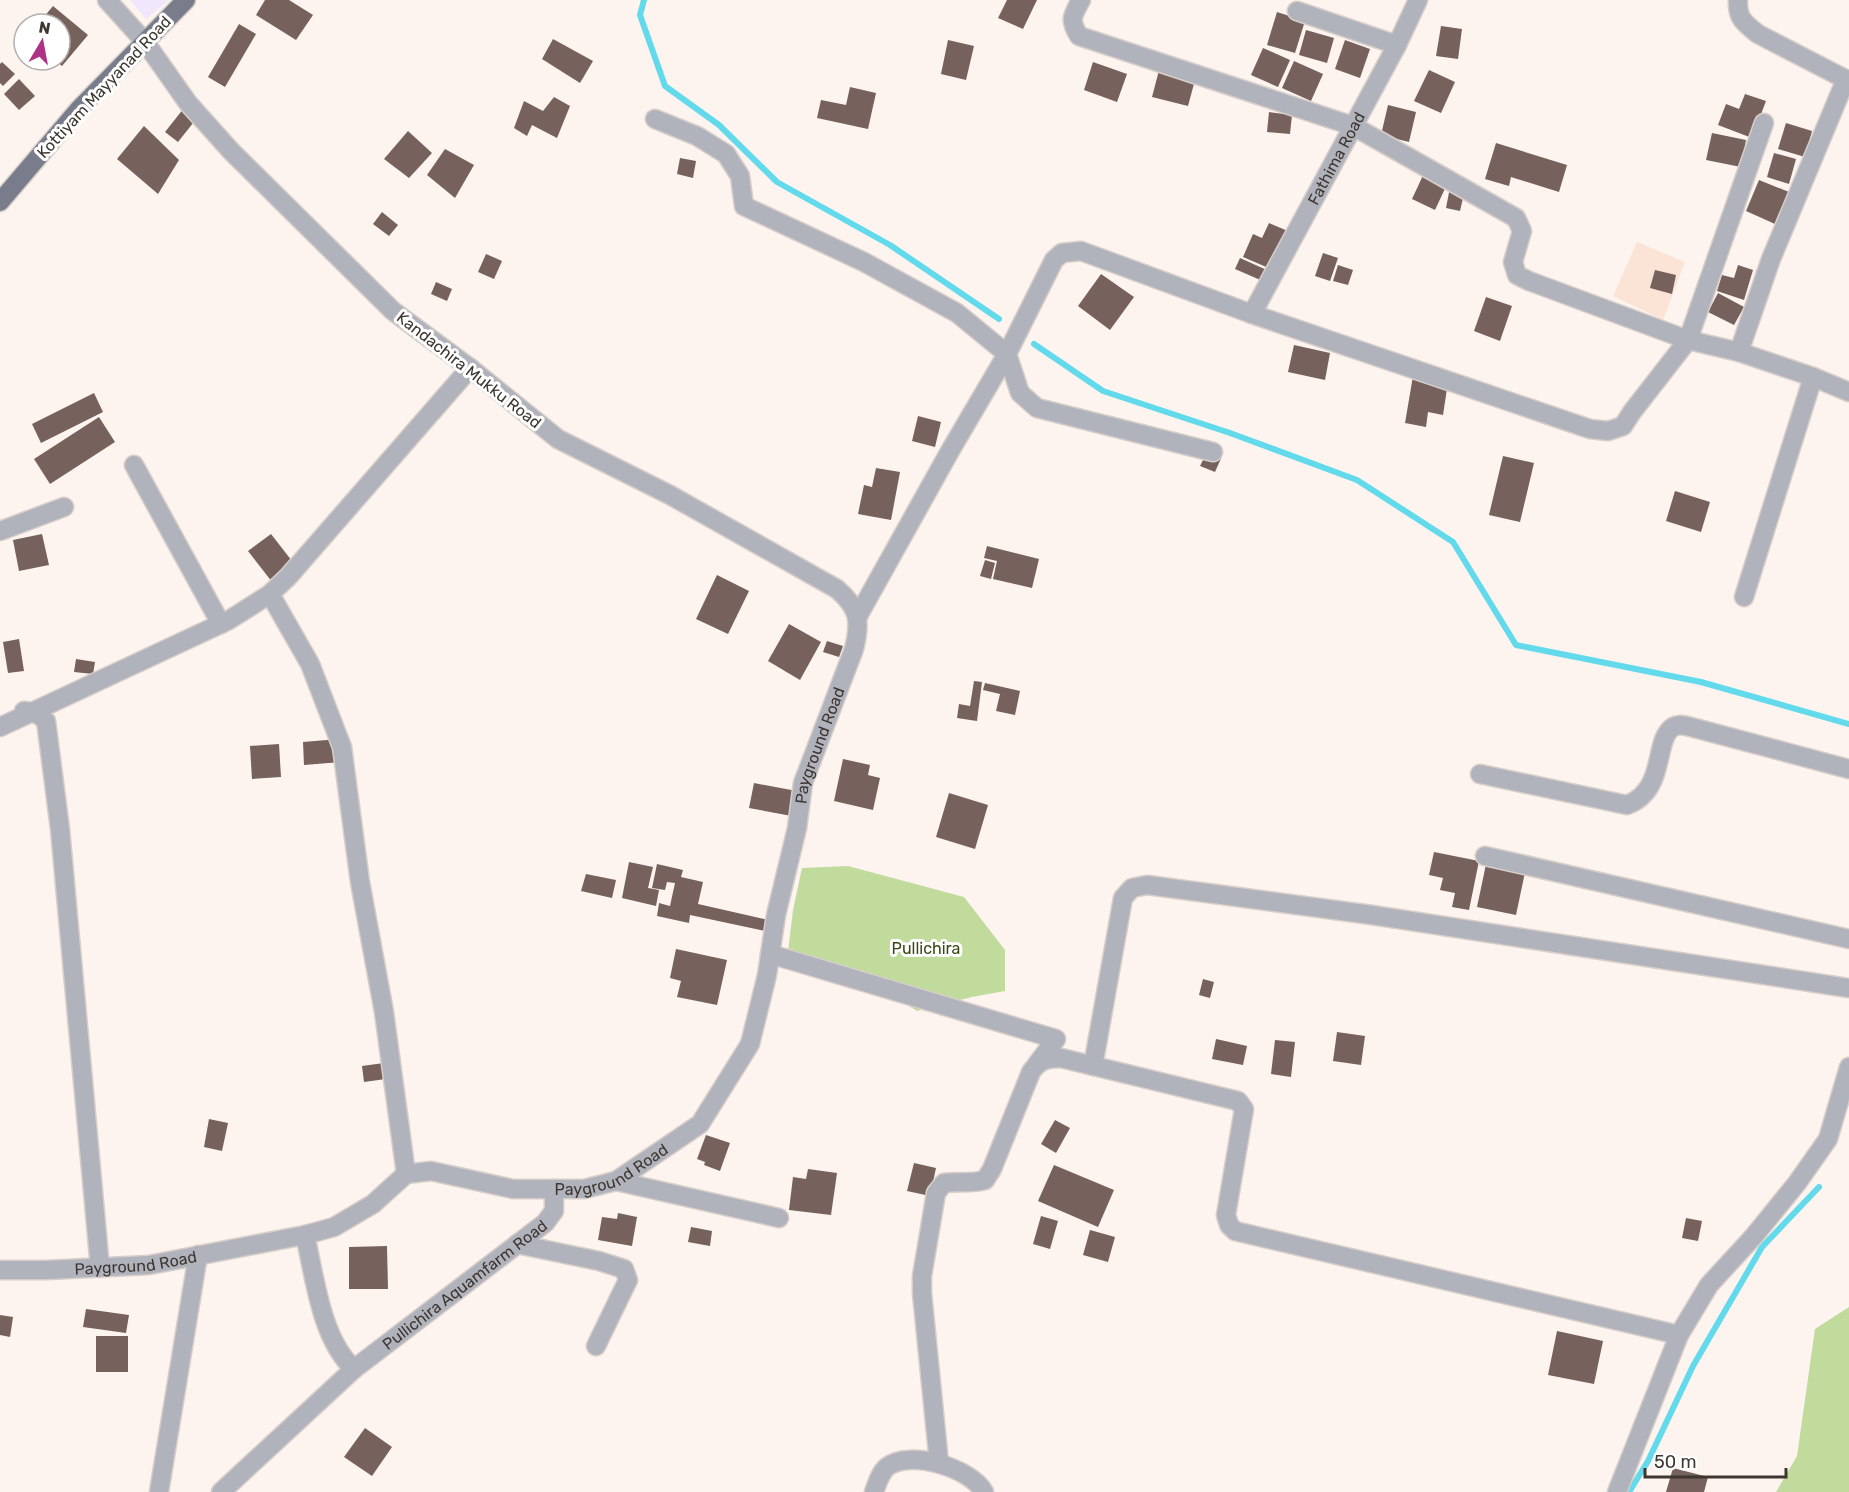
<svg xmlns="http://www.w3.org/2000/svg" width="1849" height="1492" font-family="Rubik,sans-serif">
	<rect width="100%" height="100%" fill="#fdf4ef"/>
	<path fill="#f0e7fd" d="M130,0H169L146,19Z"/>
	<path fill="#fbe4d6" d="M1637,242L1685,262L1663,320L1613,296Z"/>
	<g fill="#c0db9c">
		<path d="M848,866L964,897L1005,950V991L972,997L917,1011L885,991L788,952L793,910L802,868Z"/>
		<path d="M1849,1307V1492H1776L1797,1456L1815,1329Z"/>
	</g>
	<g fill="none" stroke-linecap="round" stroke-linejoin="round">
		<g stroke="#62daeb" stroke-width="6">
			<path d="M644,0L640,15L665,86L719,125L777,182L890,245L999,319"/>
			<path d="M1034,344L1103,391L1230,433L1357,480L1453,542L1516,645L1701,682L1849,724"/>
			<path d="M1629,1492L1648,1461L1693,1366L1762,1247L1819,1187"/>
		</g>
	</g>
	<g fill="#76615c">
		<path d="M265,0H289L313,15L296,40L256,15Z"/>
		<path d="M1007,0H1037L1023,29L998,18Z"/>
		<path d="M53,6L88,35L62,66L55,60H60V24H38Z"/>
		<path d="M1277,12L1305,21L1295,53L1267,45Z"/>
		<path d="M239,24L256,34L225,87L208,77Z"/>
		<path d="M1441,26L1462,29L1458,59L1436,56Z"/>
		<path d="M1306,30L1334,38L1327,63L1299,55Z"/>
		<path d="M553,39L593,61L580,83L542,59Z"/>
		<path d="M948,40L974,46L966,80L941,74Z"/>
		<path d="M1345,40L1370,49L1360,78L1335,69Z"/>
		<path d="M1263,48L1290,60L1278,87L1251,75Z"/>
		<path d="M1163,55L1199,65L1188,106L1152,97Z"/>
		<path d="M1294,61L1323,74L1311,101L1282,88Z"/>
		<path d="M2,62L15,74L3,86L0,83V64Z"/>
		<path d="M1093,62L1127,74L1117,102L1084,90Z"/>
		<path d="M1429,70L1455,82L1441,113L1414,101Z"/>
		<path d="M19,79L35,96L19,110L4,94Z"/>
		<path d="M850,87L876,93L868,129L817,118L821,100L846,105Z"/>
		<path d="M1745,94L1766,101L1752,138L1718,125L1726,104L1739,109Z"/>
		<path d="M554,97L570,106L557,138L532,125L527,136L514,128L524,101L543,111Z"/>
		<path d="M1388,105L1416,112L1409,142L1381,135Z"/>
		<path d="M184,108L197,118L178,142L165,132Z"/>
		<path d="M1269,112L1292,115L1290,134L1267,132Z"/>
		<path d="M1786,123L1812,131L1805,157L1778,149Z"/>
		<path d="M144,126L179,160L158,194L117,159Z"/>
		<path d="M408,131L432,153L409,178L384,159Z"/>
		<path d="M1712,133L1746,140L1741,167L1706,160Z"/>
		<path d="M1496,143L1567,165L1559,192L1511,177L1509,186L1485,179Z"/>
		<path d="M445,149L474,165L455,198L427,175Z"/>
		<path d="M1774,153L1796,159L1789,184L1767,177Z"/>
		<path d="M680,158L696,161L693,178L677,174Z"/>
		<path d="M1426,169L1449,180L1435,210L1412,199Z"/>
		<path d="M1759,180L1789,192L1775,224L1746,211Z"/>
		<path d="M1451,182L1466,185L1460,211L1446,208Z"/>
		<path d="M382,212L398,225L389,236L373,224Z"/>
		<path d="M1269,223L1295,234L1278,272L1243,257L1253,234L1262,238Z"/>
		<path d="M1323,253L1338,258L1330,281L1315,276Z"/>
		<path d="M486,254L502,261L494,279L478,272Z"/>
		<path d="M1240,258L1269,271L1265,282L1235,269Z"/>
		<path d="M1338,265L1353,270L1348,285L1333,281Z"/>
		<path d="M1738,265L1753,270L1744,300L1717,291L1722,275L1734,278Z"/>
		<path d="M1655,270L1676,275L1672,294L1650,288Z"/>
		<path d="M1101,274L1134,297L1110,330L1078,306Z"/>
		<path d="M436,282L452,289L447,301L431,294Z"/>
		<path d="M1718,293L1744,307L1734,325L1708,312Z"/>
		<path d="M1486,297L1512,306L1500,341L1474,331Z"/>
		<path d="M1294,345L1330,353L1325,380L1288,372Z"/>
		<path d="M1413,376L1448,382L1443,415L1428,412L1426,427L1405,423Z"/>
		<path d="M94,393L103,412L41,443L32,424Z"/>
		<path d="M918,416L941,422L935,447L912,441Z"/>
		<path d="M99,417L115,442L50,484L34,459Z"/>
		<path d="M1208,450L1222,456L1215,472L1200,466Z"/>
		<path d="M1503,456L1534,463L1520,522L1489,515Z"/>
		<path d="M876,468L900,472L891,520L858,514L864,485L872,487Z"/>
		<path d="M1675,491L1710,502L1701,532L1666,521Z"/>
		<path d="M42,534L49,565L19,571L13,540Z"/>
		<path d="M271,534L299,570L276,587L248,551Z"/>
		<path d="M987,546L1039,559L1032,588L993,579L997,561L984,558Z"/>
		<path d="M985,560L995,563L991,579L980,576Z"/>
		<path d="M717,575L749,591L728,634L696,619Z"/>
		<path d="M789,624L821,642L800,680L768,661Z"/>
		<path d="M19,639L24,671L8,673L3,642Z"/>
		<path d="M827,641L843,646L839,657L823,652Z"/>
		<path d="M76,659L95,662L93,674L74,672Z"/>
		<path d="M974,681L982,682L977,721L957,718L959,704L970,706Z"/>
		<path d="M985,683L1020,691L1015,715L996,711L1000,694L983,690Z"/>
		<path d="M339,739L341,762L304,765L303,742Z"/>
		<path d="M279,744L281,777L252,779L250,746Z"/>
		<path d="M843,759L870,765L868,775L880,778L873,810L834,801Z"/>
		<path d="M754,783L802,792L797,817L749,808Z"/>
		<path d="M949,793L988,805L975,849L936,837Z"/>
		<path d="M1489,850L1528,858L1516,915L1477,907Z"/>
		<path d="M1434,852L1479,861L1469,910L1452,907L1455,893L1440,890L1443,878L1429,875Z"/>
		<path d="M629,862L653,867L648,888L659,890L656,906L622,898Z"/>
		<path d="M657,864L683,870L681,877L703,882L698,904L773,921L770,932L690,915L689,923L657,916L659,903L670,906L675,883L667,882L665,890L652,888Z"/>
		<path d="M586,874L616,880L612,898L581,891Z"/>
		<path d="M676,949L727,960L717,1005L677,997L681,981L670,978Z"/>
		<path d="M1203,979L1214,982L1210,998L1199,995Z"/>
		<path d="M1337,1032L1365,1036L1361,1065L1333,1061Z"/>
		<path d="M1216,1039L1247,1046L1243,1065L1212,1059Z"/>
		<path d="M1275,1040L1295,1042L1291,1077L1271,1074Z"/>
		<path d="M391,1062L393,1078L364,1082L362,1066Z"/>
		<path d="M209,1119L228,1123L222,1151L204,1147Z"/>
		<path d="M1055,1120L1070,1128L1056,1153L1041,1144Z"/>
		<path d="M706,1135L730,1143L720,1171L704,1165L705,1162L697,1159Z"/>
		<path d="M914,1163L936,1168L930,1196L907,1191Z"/>
		<path d="M1054,1165L1114,1190L1098,1227L1038,1201Z"/>
		<path d="M808,1169L837,1173L831,1215L789,1210L793,1177L806,1179Z"/>
		<path d="M618,1213L637,1217L632,1246L598,1240L602,1217L617,1219Z"/>
		<path d="M1041,1216L1058,1221L1050,1249L1033,1244Z"/>
		<path d="M1686,1218L1702,1221L1698,1241L1682,1238Z"/>
		<path d="M691,1227L712,1231L710,1246L688,1242Z"/>
		<path d="M1090,1230L1115,1237L1108,1262L1083,1255Z"/>
		<path d="M387,1246L388,1289H349V1247Z"/>
		<path d="M86,1309L129,1315L126,1333L83,1327Z"/>
		<path d="M0,1315L13,1317L10,1337L0,1335Z"/>
		<path d="M1557,1331L1603,1341L1594,1384L1548,1375Z"/>
		<rect x="96" y="1336" width="32" height="36"/>
		<path d="M365,1428L392,1447L372,1476L344,1457Z"/>
		<path d="M1673,1468L1708,1477L1704,1492H1666Z"/>
	</g>
	<g fill="none" stroke-linecap="round" stroke-linejoin="round">
		<defs>
			<g id="minor">
				<path d="M1081,0C1072,16 1069,20 1079,36L1353,126L1516,218L1522,231L1513,262L1517,275L1529,281L1688,340L1739,352L1813,377L1849,392"/>
				<path d="M1738,0C1737,18 1744,23 1758,34L1849,81"/>
				<path d="M1297,11L1397,45"/>
				<path d="M655,119L697,136L726,154L740,176L744,206L864,262L957,313L1007,354L1020,393L1037,408L1213,452"/>
				<path id="s1" d="M1252,314L1397,45L1418,0"/>
				<path d="M1739,352L1771,259L1846,79"/>
				<path d="M134,465L221,624"/>
				<path d="M0,531L64,507"/>
				<path d="M270,594L310,664L342,747L360,882L384,1012L406,1174"/>
				<path d="M1744,597L1813,377"/>
				<path d="M858,616L950,451L1007,354L1054,260L1062,253L1081,251L1252,314L1590,429L1608,431L1623,426L1632,412L1688,340L1764,123"/>
				<path d="M24,711C34,712 39,714 46,721L60,829L100,1268"/>
				<path d="M0,727L229,620L270,594L288,577L470,368"/>
				<path d="M1480,774L1627,805C1667,790 1653,740 1673,727C1678,724 1682,725 1687,726L1849,769"/>
				<path d="M1485,856L1849,939"/>
				<path d="M770,954L1056,1039L1037,1064"/>
				<path d="M1093,1066L1123,898L1132,888L1147,885L1372,915L1849,988"/>
				<path d="M616,1181L779,1218"/>
				<path id="s2" d="M305,1235C315,1278 321,1339 354,1369L545,1223L554,1211V1189"/>
				<path d="M517,1244L599,1261L624,1269L628,1280L596,1346"/>
				<path id="s3" d="M0,1270H47L149,1265L305,1235L334,1227L373,1204L406,1174L431,1171L513,1189H584L616,1181L700,1124L750,1044L767,975L776,915L797,828L803,783L854,649C861,621 859,608 837,589L670,495L558,439L470,368L393,311L231,151L188,103L145,42L107,0"/>
				<path d="M939,1463L922,1293V1276L936,1193L944,1183C958,1181 971,1184 985,1180L992,1169L1031,1072C1039,1060 1047,1058 1061,1058L1238,1101L1244,1109L1226,1215L1229,1225L1235,1231L1679,1335"/>
				<path d="M159,1492L198,1255"/>
				<path d="M221,1492L354,1369"/>
				<path d="M874,1492C877,1484 880,1473 887,1467C909,1449 971,1468 984,1492"/>
				<path d="M1617,1492L1679,1335L1709,1285L1754,1236L1797,1183L1828,1139L1849,1067"/>
			</g>
			<path id="major" d="M0,202L79,109L186,0"/>
		</defs>
		<use href="#minor" stroke="#d7cec9" stroke-width="21"/>
		<use href="#major" stroke="#d7cec9" stroke-width="21"/>
		<use href="#minor" stroke="#b1b3bc" stroke-width="18"/>
		<use href="#major" stroke="#787c8b" stroke-width="18"/>
	</g>
	<g text-anchor="middle" dominant-baseline="central" stroke-width="6" stroke-linejoin="round" paint-order="stroke">
		<g font-size="16" fill="#3e3631" stroke="#fff">
			<text transform="translate(104 87) rotate(-47)">Kottiyam Mayyanad Road</text>
			<text stroke="none"><textPath href="#s1" startOffset="177">Fathima Road</textPath></text>
			<text transform="translate(469 370) rotate(38)">Kandachira Mukku Road</text>
			<text stroke="none"><textPath href="#s3" startOffset="1144">Payground Road</textPath></text>
			<text stroke="none"><textPath href="#s3" startOffset="640">Payground Road</textPath></text>
			<text stroke="none"><textPath href="#s3" startOffset="136">Payground Road</textPath></text>
			<text stroke="none"><textPath href="#s2" startOffset="284">Pullichira Aquamfarm Road</textPath></text>
		</g>
		<g font-size="16" fill="#364a12" stroke="#fff">
			<text x="926" y="948">Pullichira</text>
		</g>
	</g>
	<g transform="translate(42 42) rotate(10)"><circle r="28" fill="#ffffff" stroke="#b2afad" stroke-width="1.5"/>
	<path d="M0-4.5L10 22L0 15L-10 22Z" fill="#ae3386"/>
	<text y="-9" font-size="16" font-weight="bold" text-anchor="middle" fill="#3e3631">N</text>
	</g>
	<path d="M1645 1468v9h141v-9" fill="none" stroke="#3e3631" stroke-width="3"/>
	<text x="1654" y="1468" font-size="18" fill="#3e3631" stroke="#ffffff" stroke-width="4.5" paint-order="stroke">50 m</text>
</svg>
